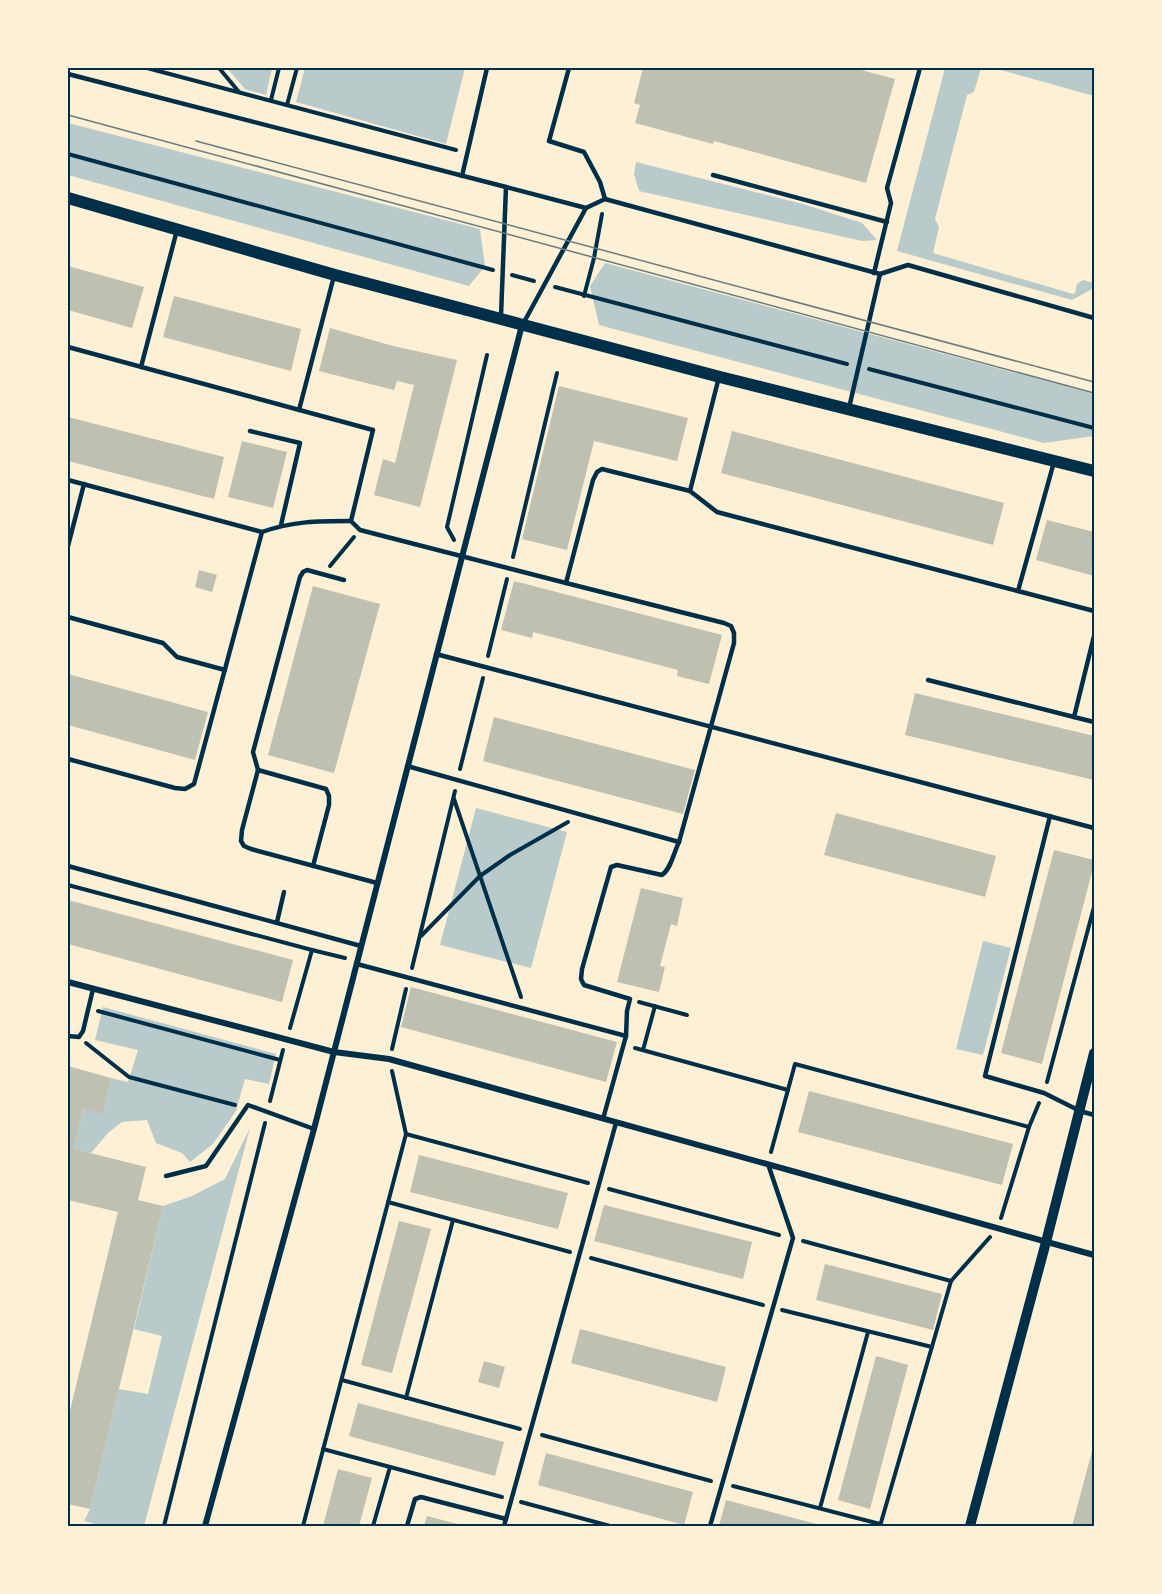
<svg xmlns="http://www.w3.org/2000/svg" width="1162" height="1594" font-family="'Open Sans',sans-serif">
	<rect width="100%" height="100%" fill="#fdf0d5"/>
	<g fill="#b9caca">
		<path d="M227,68H272L266,95L245,89Z"/>
		<path d="M305,68H465L446,144L296,102Z"/>
		<path d="M945,68H981L974,92L967,95L935,219L939,227L933,253L1073,294L1075,293L1077,284L1083,280L1094,283V288L1072,300L897,251Z"/>
		<path d="M994,68H1094V96Z"/>
		<path d="M68,123L480,229L485,266L469,286L68,175Z"/>
		<path d="M636,162L803,204L862,223L877,240L862,241L639,191L634,174Z"/>
		<path d="M605,263L1094,394V436L1044,443L599,325L590,286Z"/>
		<path d="M476,808L567,832L531,968L440,945Z"/>
		<path d="M983,941L1011,948L983,1055L956,1049Z"/>
		<path d="M103,1007L276,1054L269,1084L245,1079L236,1111L213,1144L190,1162L182,1153L156,1143L147,1120L122,1122L108,1133L91,1153L74,1149L83,1109L103,1113L111,1078L128,1082L138,1050L95,1040Z"/>
		<path d="M250,1128L144,1526H104L84,1521L90,1509L119,1389L148,1394L162,1336L134,1329L163,1206L192,1196L225,1179Z"/>
	</g>
	<g fill="#bec0b2">
		<path d="M643,68H854L895,79L866,183L714,141L713,144L635,123L640,105L634,103Z"/>
		<path d="M68,266L144,287L132,328L68,310Z"/>
		<path d="M174,296L301,329L291,371L163,337Z"/>
		<path d="M330,328L393,346L457,360L420,507L374,495L383,459L395,463L414,385L397,381L394,390L319,371Z"/>
		<path d="M559,386L688,418L677,461L594,441L567,550L522,539Z"/>
		<path d="M68,417L224,457L214,499L68,461Z"/>
		<path d="M732,431L1004,503L993,545L721,473Z"/>
		<path d="M242,441L287,452L273,508L228,497Z"/>
		<path d="M1047,520L1094,532V576L1036,560Z"/>
		<path d="M199,570L217,575L212,592L195,587Z"/>
		<path d="M514,581L722,635L709,684L677,676L678,670L533,632L532,638L501,630Z"/>
		<path d="M313,586L380,604L334,773L268,755Z"/>
		<path d="M68,674L208,712L195,760L68,725Z"/>
		<path d="M915,693L1094,736V780L905,735Z"/>
		<path d="M494,717L695,770L683,814L483,761Z"/>
		<path d="M836,813L996,856L985,897L824,855Z"/>
		<path d="M1054,850L1094,860V864L1042,1064L1001,1053Z"/>
		<path d="M641,888L683,898L677,926L671,924L660,966L665,967L659,992L617,982Z"/>
		<path d="M68,900L293,960L282,1002L68,944Z"/>
		<path d="M411,987L617,1042L606,1082L401,1027Z"/>
		<path d="M68,1066L111,1078L103,1114L83,1109L74,1149L146,1167L138,1200L163,1206L90,1509L68,1504V1419L118,1212L68,1200Z"/>
		<path d="M809,1091L1013,1144L1002,1185L798,1132Z"/>
		<path d="M419,1155L568,1193L558,1229L410,1192Z"/>
		<path d="M604,1205L752,1242L743,1279L594,1241Z"/>
		<path d="M399,1221L431,1229L392,1373L361,1365Z"/>
		<path d="M825,1264L942,1294L933,1330L816,1300Z"/>
		<path d="M580,1329L726,1367L717,1402L571,1363Z"/>
		<path d="M876,1356L908,1365L870,1509L838,1500Z"/>
		<path d="M484,1361L505,1367L499,1388L478,1382Z"/>
		<path d="M358,1403L504,1442L495,1476L349,1436Z"/>
		<path d="M1094,1444V1526H1072Z"/>
		<path d="M546,1453L693,1492L684,1525L538,1485Z"/>
		<path d="M338,1469L372,1478L359,1526H323Z"/>
		<path d="M726,1500L824,1526H719Z"/>
		<path d="M427,1516L465,1526H424Z"/>
	</g>
	<g fill="none" stroke-linecap="round" stroke-linejoin="round">
		<g stroke="#003049" stroke-width="4">
			<path d="M147,68L456,150"/>
			<path d="M219,68L239,92"/>
			<path d="M271,100L279,68"/>
			<path d="M287,105L297,68"/>
			<path d="M68,154L493,270"/>
			<path d="M512,275L534,281"/>
			<path d="M555,287L847,364"/>
			<path d="M584,296L594,258L602,214"/>
			<path d="M869,369L1094,428"/>
			<path d="M454,540L447,527L487,355"/>
			<path d="M513,557L557,373"/>
			<path d="M330,566L354,537"/>
			<path d="M488,656L507,579"/>
			<path d="M460,769L483,678"/>
			<path d="M454,799L521,997"/>
			<path d="M68,885L312,950"/>
			<path d="M421,936L480,876L510,855L568,822"/>
			<path d="M412,968L455,791"/>
			<path d="M639,1002L687,1015"/>
			<path d="M98,1011L280,1060"/>
			<path d="M290,1028L312,950L345,958"/>
			<path d="M86,1043L129,1077L235,1105"/>
			<path d="M635,1048L788,1090"/>
			<path d="M392,1049L406,989"/>
			<path d="M643,1050L655,1006"/>
			<path d="M1047,1082L1094,907"/>
			<path d="M270,1101L283,1050"/>
			<path d="M406,1134L588,1183"/>
			<path d="M771,1152L795,1064L1029,1127"/>
			<path d="M609,1189L779,1235"/>
			<path d="M388,1202L570,1252"/>
			<path d="M1001,1218L1029,1127L1039,1103"/>
			<path d="M803,1241L951,1281"/>
			<path d="M591,1258L763,1305"/>
			<path d="M782,1310L932,1347"/>
			<path d="M342,1380L520,1429"/>
			<path d="M406,1398L453,1220"/>
			<path d="M542,1435L711,1481"/>
			<path d="M323,1449L502,1497"/>
			<path d="M733,1486L880,1524"/>
			<path d="M521,1502L610,1526"/>
			<path d="M820,1508L868,1332"/>
			<path d="M164,1526L265,1123"/>
			<path d="M303,1526L406,1134L392,1071"/>
			<path d="M373,1526L390,1467"/>
			<path d="M880,1526L951,1281L990,1237"/>
		</g>
		<g stroke="#003049" stroke-width="4.5">
			<path d="M68,74L506,187"/>
			<path d="M713,175L887,222"/>
			<path d="M462,176L487,68"/>
			<path d="M605,199L880,274L908,265L1094,318"/>
			<path d="M874,273L891,203L887,188L920,68"/>
			<path d="M501,316L506,187L586,208"/>
			<path d="M523,324L586,208L605,199L600,182L584,152L549,141L569,68"/>
			<path d="M68,347L373,430L351,521L360,530L566,583L593,480L597,472L602,469L690,491L717,512L1018,591"/>
			<path d="M141,367L177,230"/>
			<path d="M849,408L880,274"/>
			<path d="M299,410L334,276"/>
			<path d="M250,431L300,443L281,525"/>
			<path d="M1054,462L1018,591L1094,611"/>
			<path d="M68,480L262,532C293,521 318,521 351,521"/>
			<path d="M690,491L719,377"/>
			<path d="M68,546L84,484"/>
			<path d="M344,580L307,570L303,572L300,577L253,752L258,770L242,830L241,841L244,846L251,849L377,883"/>
			<path d="M68,617L163,643L177,657L225,670"/>
			<path d="M1094,636L1074,717L1094,722"/>
			<path d="M436,654L1094,828"/>
			<path d="M928,680L1074,717"/>
			<path d="M68,759L175,788L185,789L194,784L262,532"/>
			<path d="M407,766L679,842L734,643V633L731,626L724,623L566,583"/>
			<path d="M258,770L326,789L329,796V805L313,866"/>
			<path d="M1050,816L985,1076L1044,1093L1080,1111L1094,1115"/>
			<path d="M68,866L361,946"/>
			<path d="M277,922L284,892"/>
			<path d="M357,964L626,1036"/>
			<path d="M68,1036L79,1037L83,1031L93,989"/>
			<path d="M603,1119L626,1036L627,1011L630,999L584,985L581,979L582,969L611,867L617,865L662,875C671,869 674,852 679,842"/>
			<path d="M166,1176L206,1166L248,1105L314,1129"/>
			<path d="M407,1526L415,1499L421,1497L506,1519"/>
			<path d="M504,1526L616,1123"/>
			<path d="M710,1526L793,1238L768,1164"/>
		</g>
		<g stroke="#003049" stroke-width="6">
			<path d="M68,982L334,1052L389,1059L1094,1255"/>
			<path d="M205,1526L314,1129L522,325"/>
		</g>
		<path stroke="#003049" stroke-width="10" d="M970,1526L1046,1242L1094,1053"/>
		<path stroke="#003049" stroke-width="12" d="M68,198L335,275L720,377L1094,471"/>
		<g stroke="#657d81" stroke-width="1.5">
			<path d="M68,115L1094,393"/>
			<path d="M196,141L1094,382"/>
		</g>
	</g>
	<rect width="1162" height="1594" fill="none" stroke="#fdf0d5" stroke-width="138"/>
	<rect x="69" y="69" width="1024" height="1456" fill="none" stroke="#003049" stroke-width="2"/>
</svg>
